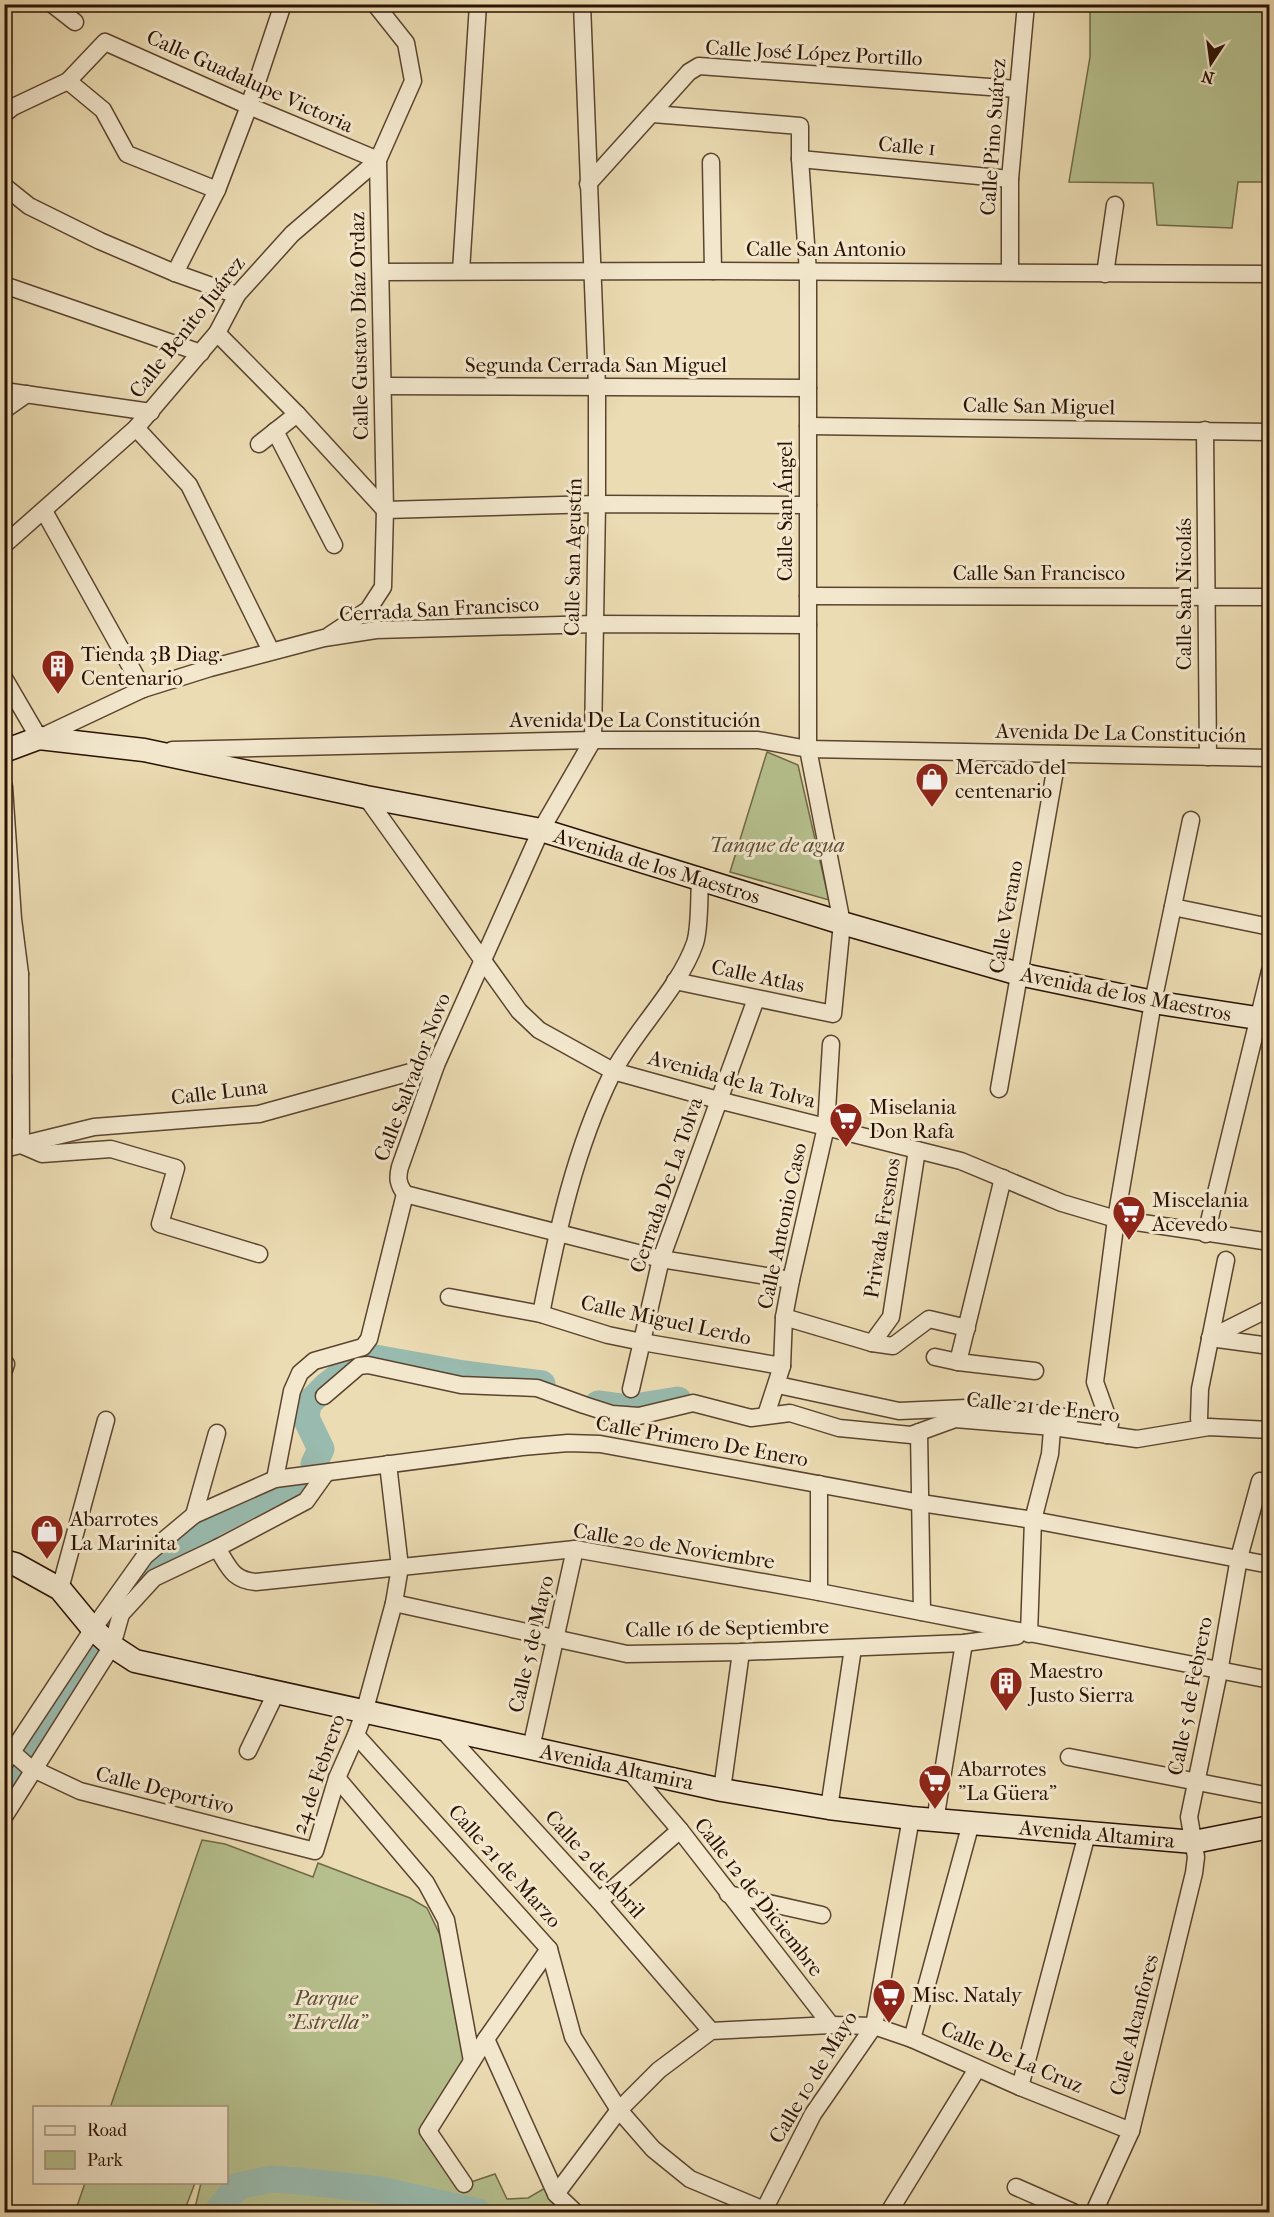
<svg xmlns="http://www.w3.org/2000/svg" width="1274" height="2217" font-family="'IM FELL French Canon',serif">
	<rect width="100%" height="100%" fill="#ecdcb3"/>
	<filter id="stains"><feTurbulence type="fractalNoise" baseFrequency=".00333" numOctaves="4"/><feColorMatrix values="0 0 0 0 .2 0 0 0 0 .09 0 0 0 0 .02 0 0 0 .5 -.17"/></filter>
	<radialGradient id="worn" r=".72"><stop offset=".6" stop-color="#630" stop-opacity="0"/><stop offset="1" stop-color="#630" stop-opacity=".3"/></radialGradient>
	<g fill="#b6c08e" stroke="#706948" stroke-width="1.5">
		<path d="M1090,5H1269V182H1238L1232,228L1157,225L1153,183L1069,182L1090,57Z"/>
		<path d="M767,752L798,765L829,900L730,872Z"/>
		<path d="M202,1840L225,1844L313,1877L318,1863L410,1898L427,1908L454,1964L472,2061L428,2131L465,2184L495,2174L507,2199L528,2198L552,2184L575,2212H194L201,2183L226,2182V2108H110Z"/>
		<path d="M85,2183V2182L195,2183L184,2212H75Z"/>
	</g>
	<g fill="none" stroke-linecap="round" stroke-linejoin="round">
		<g stroke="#99bbaf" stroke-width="27">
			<path d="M598,1404L628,1408L678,1400"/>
			<path d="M314,1464L321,1449L306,1418L308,1404L326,1386L359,1360L375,1358L464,1374L542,1384"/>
			<path d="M4,1784L97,1650L109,1624L137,1581L212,1524L296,1481"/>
			<path d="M217,2212L238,2186L272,2179L299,2181L380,2190L478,2212"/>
		</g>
		<defs>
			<g id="street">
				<path d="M52,4L75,22"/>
				<path d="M68,81L103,110L127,154L217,190"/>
				<path d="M4,114L13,107L68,81L105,42L249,106L378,160"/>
				<path d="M653,114L800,126V159L808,272V749L842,923L833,1014L675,981"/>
				<path d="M800,159L1010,179"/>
				<path d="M711,162L713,271"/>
				<path d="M588,184L689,72L699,66L1017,89"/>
				<path d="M4,186L29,206L100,241L175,273L237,295"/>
				<path d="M461,271L478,4"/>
				<path d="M382,272L713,271L1270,274"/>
				<path d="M1010,272V179L1026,4"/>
				<path d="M175,273L217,190L249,106L283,4"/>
				<path d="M1105,274L1115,205"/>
				<path d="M4,285L201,353"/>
				<path d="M217,333L297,414L385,510L597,504L808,505"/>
				<path d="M383,386L808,388"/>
				<path d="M4,391L151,412"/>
				<path d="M4,410L27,394"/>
				<path d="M808,426L1270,432"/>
				<path d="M136,428L189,485L271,651"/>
				<path d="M1205,430L1208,757"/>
				<path d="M275,431L334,545"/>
				<path d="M259,444L297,414"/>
				<path d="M44,511L143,689"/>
				<path d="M4,545L136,428L217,333L237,295L292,234L378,160"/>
				<path d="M808,596L1270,597"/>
				<path d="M330,635L368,610L383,587L385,510L378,160L413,81L406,43L375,4"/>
				<path d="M4,678L39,738L143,689L210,668L324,638L376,630L595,624L808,625"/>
				<path d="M172,750L593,740H758L808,749L1270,758"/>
				<path d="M4,787L13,919L20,974L21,1145L42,1154L111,1149L176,1168L160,1224L259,1254"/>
				<path d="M366,797L519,1011L539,1030L613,1071L718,1100L961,1161L1062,1203L1116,1219L1270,1242"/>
				<path d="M1173,907L1270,927"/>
				<path d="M4,977L20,974"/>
				<path d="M4,1068L20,1065"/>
				<path d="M999,1089L1058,754"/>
				<path d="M4,1149L94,1127L259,1114L436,1065"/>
				<path d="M405,1194L661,1259L791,1280"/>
				<path d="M1206,1234L1270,971"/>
				<path d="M449,1297L541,1314L608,1335L642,1342L782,1366"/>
				<path d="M541,1314C557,1232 575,1149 612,1074C634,1031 679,989 695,943C700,928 699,896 700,879"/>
				<path d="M784,1317L872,1343L893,1346L929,1319L967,1328"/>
				<path d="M1210,1338L1270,1308"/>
				<path d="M1210,1338L1270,1346"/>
				<path d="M872,1343L891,1317L917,1150"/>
				<path d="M935,1357L958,1362L1035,1371"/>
				<path d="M958,1362L1003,1178"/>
				<path d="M4,1370L6,1364"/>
				<path d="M778,1385L899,1411L989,1407L1070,1418"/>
				<path d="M631,1389L661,1259L756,999"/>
				<path d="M324,1396L359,1366L368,1365L461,1385L537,1388L584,1405L612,1414L639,1416L693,1403L751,1418L790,1413L839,1428L911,1435L955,1419L1053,1427L1137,1439L1209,1427L1270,1430"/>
				<path d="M766,1415L782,1366L784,1317L791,1280L826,1127L831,1044"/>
				<path d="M1199,1419L1200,1389L1226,1260"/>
				<path d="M919,1432L922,1612"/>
				<path d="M1107,1435L1110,1424L1095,1382L1116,1219L1153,1002L1191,820"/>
				<path d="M275,1479L292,1391L300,1373L314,1361L363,1347L369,1339L405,1194C398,1184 397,1178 400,1167L436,1065L541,830L593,740L597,504V387L582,4"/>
				<path d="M194,1515L217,1433"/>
				<path d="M217,1548C229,1567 232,1580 256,1582L575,1549L819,1592L1270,1680"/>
				<path d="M60,1589L106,1420"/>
				<path d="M819,1592V1484"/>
				<path d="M394,1603L627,1654L741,1652L964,1643L1017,1636"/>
				<path d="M1029,1634L1033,1520L1050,1454L1052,1430"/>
				<path d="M442,1729L599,1901L711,2031"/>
				<path d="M356,1735L549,1949L573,2037L619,2110L653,2149L690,2179L764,2210"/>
				<path d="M531,1748L575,1549"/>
				<path d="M248,1751L276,1693"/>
				<path d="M12,1752L29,1767L80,1791L315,1851L337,1778L356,1735L364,1713L394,1603L400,1567L388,1464"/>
				<path d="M1069,1757L1270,1796"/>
				<path d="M4,1764L93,1629L145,1556L194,1515L275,1479L522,1447L568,1443L600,1444L921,1503L1033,1520L1270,1565"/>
				<path d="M628,1769L680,1830L831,2025"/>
				<path d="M337,1778L426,1883L446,1920L472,2061"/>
				<path d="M722,1790L741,1652"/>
				<path d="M829,1808L853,1648"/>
				<path d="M4,1817L112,1646L121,1614L154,1578L217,1548L306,1501L326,1473"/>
				<path d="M935,1821L964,1643"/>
				<path d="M728,1894L822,1915"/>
				<path d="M599,1901L680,1830"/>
				<path d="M486,2039L556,2194L575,2212"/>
				<path d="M912,2039L971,1823"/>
				<path d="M1020,2087L1087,1834"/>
				<path d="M464,2184L428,2131L486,2039L549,1949"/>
				<path d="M1016,2187L1073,2212"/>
				<path d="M556,2194L619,2110L659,2070L711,2031L831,2025L874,2026L912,2039L1020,2087L1131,2131"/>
				<path d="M763,2212L813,2114L874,2026L911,1818"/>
				<path d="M889,2212L977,2069"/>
				<path d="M1094,2212L1131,2131L1194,1873L1196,1857L1189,1817L1219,1672L1239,1558L1260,1481L1270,1483"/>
			</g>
			<g id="secondary">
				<path d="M4,751L39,738L144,750L366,797L541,830L842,923L1019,974L1153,1002L1270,1020"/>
				<path d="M4,1561L15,1564L60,1589L93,1629L112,1646L135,1661L722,1790L829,1808L911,1818L1194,1842L1270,1827"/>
			</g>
		</defs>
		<use href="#street" stroke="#5b442f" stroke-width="19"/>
		<use href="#secondary" stroke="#2b1203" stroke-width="25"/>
		<use href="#street" stroke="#f3e8ce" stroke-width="16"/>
		<use href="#secondary" stroke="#f3e8ce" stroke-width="22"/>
	</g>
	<defs>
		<symbol id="building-pin" viewBox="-11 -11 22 30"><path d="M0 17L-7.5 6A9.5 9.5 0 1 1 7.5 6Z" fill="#8f2418" stroke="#f3e8ce"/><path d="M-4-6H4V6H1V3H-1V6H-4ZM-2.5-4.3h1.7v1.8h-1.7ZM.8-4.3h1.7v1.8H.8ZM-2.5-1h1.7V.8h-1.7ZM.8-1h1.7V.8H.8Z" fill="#fff"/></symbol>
		<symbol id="shop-pin" viewBox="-11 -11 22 30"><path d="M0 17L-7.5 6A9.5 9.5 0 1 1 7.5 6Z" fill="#8f2418" stroke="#f3e8ce"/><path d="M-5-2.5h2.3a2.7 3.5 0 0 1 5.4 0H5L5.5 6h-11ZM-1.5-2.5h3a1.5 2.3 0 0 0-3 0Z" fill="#fff"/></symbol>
		<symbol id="supermarket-pin" viewBox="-11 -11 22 30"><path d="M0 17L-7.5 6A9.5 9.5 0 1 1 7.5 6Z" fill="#8f2418" stroke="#f3e8ce"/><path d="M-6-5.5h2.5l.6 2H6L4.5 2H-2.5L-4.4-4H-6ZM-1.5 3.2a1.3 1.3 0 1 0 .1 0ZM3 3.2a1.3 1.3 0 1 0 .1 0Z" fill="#fff"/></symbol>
	</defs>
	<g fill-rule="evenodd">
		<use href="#building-pin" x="39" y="647" width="38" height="52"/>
		<use href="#shop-pin" x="913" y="760" width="38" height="52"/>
		<use href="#supermarket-pin" x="827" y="1100" width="38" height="52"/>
		<use href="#supermarket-pin" x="1110" y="1193" width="38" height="52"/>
		<use href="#shop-pin" x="28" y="1512" width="38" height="52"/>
		<use href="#building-pin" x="987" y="1664" width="38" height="52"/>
		<use href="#supermarket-pin" x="916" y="1762" width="38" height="52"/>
		<use href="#supermarket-pin" x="870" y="1976" width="38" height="52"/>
	</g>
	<g text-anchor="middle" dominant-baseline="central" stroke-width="6" stroke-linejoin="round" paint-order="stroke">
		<g font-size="21" fill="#2b1203" stroke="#f3e8ce">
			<text transform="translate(814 53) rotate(3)">Calle José López Portillo</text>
			<text transform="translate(250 81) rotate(24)">Calle Guadalupe Victoria</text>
			<text transform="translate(993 137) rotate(-86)">Calle Pino Suárez</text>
			<text transform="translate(907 146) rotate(5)">Calle 1</text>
			<text x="826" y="249">Calle San Antonio</text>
			<text transform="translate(359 326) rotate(-91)">Calle Gustavo Díaz Ordaz</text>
			<text transform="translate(187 327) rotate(-52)">Calle Benito Juárez</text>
			<text x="596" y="365">Segunda Cerrada San Miguel</text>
			<text transform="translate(1039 406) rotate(1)">Calle San Miguel</text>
			<text transform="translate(785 511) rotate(-90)">Calle San Ángel</text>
			<text transform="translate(573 557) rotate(-89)">Calle San Agustín</text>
			<text x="1039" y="573">Calle San Francisco</text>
			<text transform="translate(1184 594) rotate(-90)">Calle San Nicolás</text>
			<text transform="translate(439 609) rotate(-3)">Cerrada San Francisco</text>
			<text x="635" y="720">Avenida De La Constitución</text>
			<text transform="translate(1121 733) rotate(1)">Avenida De La Constitución</text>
			<text transform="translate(657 866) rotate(17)">Avenida de los Maestros</text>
			<text transform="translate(1006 917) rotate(-80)">Calle Verano</text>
			<text transform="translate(758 976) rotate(12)">Calle Atlas</text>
			<text transform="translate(1126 994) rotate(11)">Avenida de los Maestros</text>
			<text transform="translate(412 1077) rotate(-69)">Calle Salvador Novo</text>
			<text transform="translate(732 1079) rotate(15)">Avenida de la Tolva</text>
			<text transform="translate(219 1092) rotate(-7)">Calle Luna</text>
			<text transform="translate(666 1185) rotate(-71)">Cerrada De La Tolva</text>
			<text transform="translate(782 1226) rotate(-78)">Calle Antonio Caso</text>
			<text transform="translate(882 1228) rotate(-81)">Privada Fresnos</text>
			<text transform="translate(666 1320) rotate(12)">Calle Miguel Lerdo</text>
			<text transform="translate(1043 1407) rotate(6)">Calle 21 de Enero</text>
			<text transform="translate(702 1441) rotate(10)">Calle Primero De Enero</text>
			<text transform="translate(674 1546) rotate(9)">Calle 20 de Noviembre</text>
			<text transform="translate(727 1628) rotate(-1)">Calle 16 de Septiembre</text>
			<text transform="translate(531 1644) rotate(-77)">Calle 5 de Mayo</text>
			<text transform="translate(1190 1696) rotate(-79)">Calle 5 de Febrero</text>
			<text transform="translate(617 1767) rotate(12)">Avenida Altamira</text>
			<text transform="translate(318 1774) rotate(-71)">24 de Febrero</text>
			<text transform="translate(165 1790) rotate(14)">Calle Deportivo</text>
			<text transform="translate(1097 1834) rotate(5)">Avenida Altamira</text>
			<text transform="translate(595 1864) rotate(48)">Calle 2 de Abril</text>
			<text transform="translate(505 1866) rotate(48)">Calle 21 de Marzo</text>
			<text transform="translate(759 1897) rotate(52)">Calle 12 de Diciembre</text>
			<text transform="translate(1134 2025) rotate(-76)">Calle Alcanfores</text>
			<text transform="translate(1012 2057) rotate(23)">Calle De La Cruz</text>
			<text transform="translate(813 2077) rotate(-59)">Calle 10 de Mayo</text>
		</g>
		<g font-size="21" fill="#2b1203" stroke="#f3e8ce" text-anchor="start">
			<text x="81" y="654">Tienda 3B Diag.<tspan x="81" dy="24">Centenario</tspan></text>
			<text x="955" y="767">Mercado del<tspan x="955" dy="24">centenario</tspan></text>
			<text x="869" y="1107">Miselania<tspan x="869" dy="24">Don Rafa</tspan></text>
			<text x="1152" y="1200">Miscelania<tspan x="1152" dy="24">Acevedo</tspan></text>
			<text x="70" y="1519">Abarrotes<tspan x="70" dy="24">La Marinita</tspan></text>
			<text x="1029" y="1671">Maestro<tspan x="1029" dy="24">Justo Sierra</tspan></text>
			<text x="958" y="1769">Abarrotes<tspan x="958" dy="24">"La Güera"</tspan></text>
			<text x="912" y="1995">Misc. Nataly</text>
		</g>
		<g font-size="21" font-style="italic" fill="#5c4f34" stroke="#f3e8ce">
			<text x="777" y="845">Tanque de agua</text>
			<text x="326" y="1998">Parque<tspan x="326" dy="24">"Estrella"</tspan></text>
		</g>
	</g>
	<rect width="1274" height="2217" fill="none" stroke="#ecdcb3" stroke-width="24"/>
	<rect x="6" y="6" width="1262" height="2205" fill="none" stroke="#2b1203" stroke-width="3"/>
	<rect x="12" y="12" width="1250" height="2193" fill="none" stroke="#2b1203" stroke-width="1.5"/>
	<rect x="33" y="2106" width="195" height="78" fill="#f3e8ce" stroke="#a3927d" stroke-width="1.5"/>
	<rect x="45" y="2126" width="30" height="9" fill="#f3e8ce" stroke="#a3927d" stroke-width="1.5"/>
	<text x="87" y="2136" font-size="18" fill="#2b1203">Road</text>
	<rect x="45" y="2151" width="30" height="18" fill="#b6c08e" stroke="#a3927d" stroke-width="1.5"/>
	<text x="87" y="2166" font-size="18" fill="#2b1203">Park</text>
	<g transform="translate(1211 63) rotate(193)" stroke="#f3e8ce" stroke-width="4.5" paint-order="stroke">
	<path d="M0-4.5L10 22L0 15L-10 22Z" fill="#2b1203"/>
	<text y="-9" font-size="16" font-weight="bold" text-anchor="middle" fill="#2b1203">N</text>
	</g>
	<rect width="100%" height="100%" filter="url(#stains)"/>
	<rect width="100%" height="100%" fill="url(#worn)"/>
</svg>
